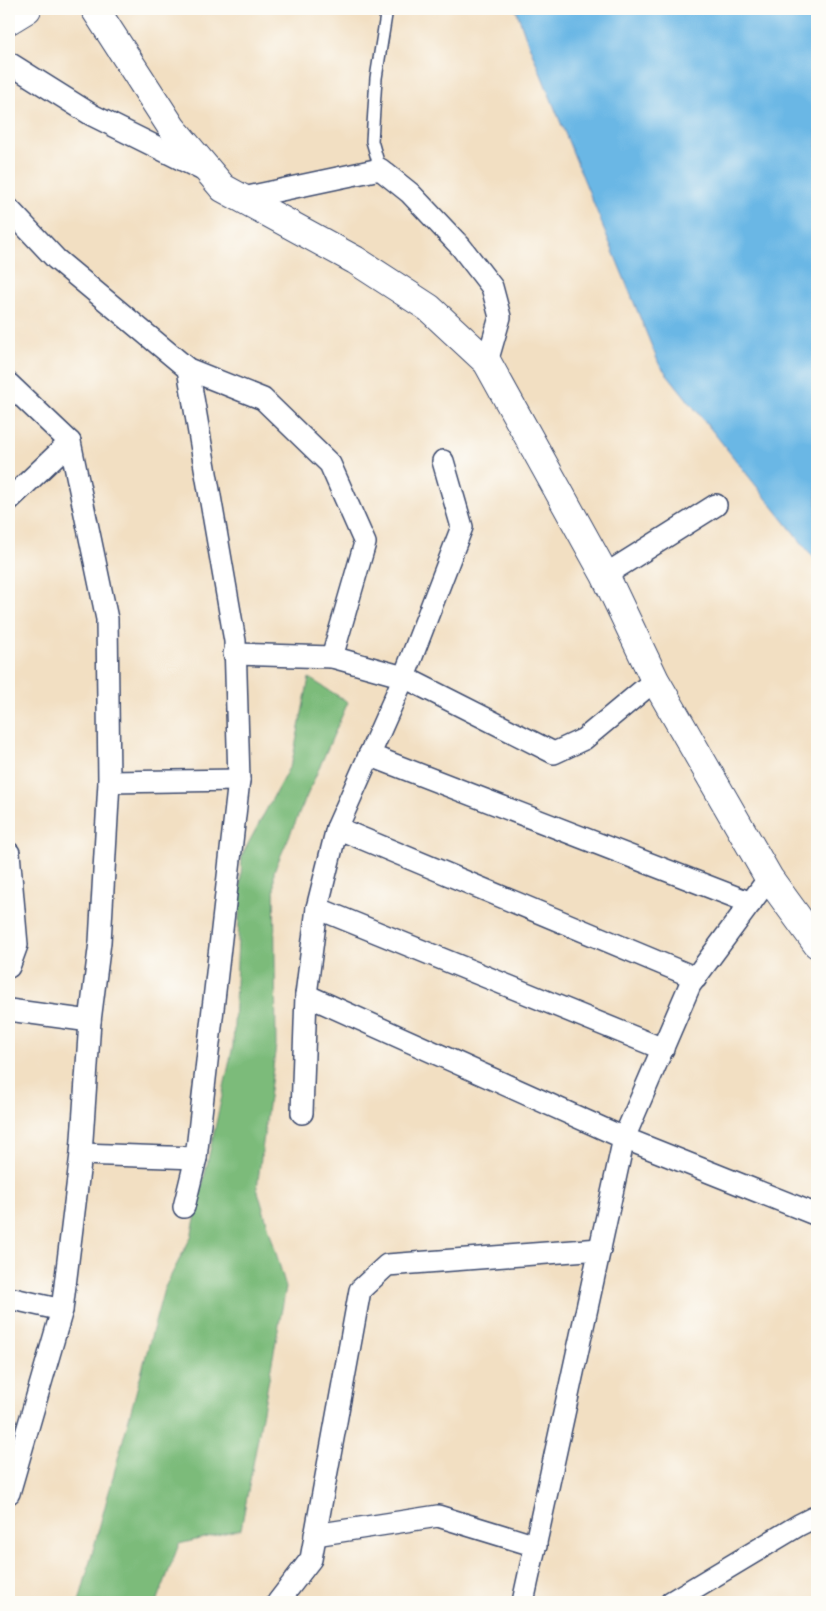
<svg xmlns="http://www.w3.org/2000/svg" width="826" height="1611" font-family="'IM FELL Double Pica',serif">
	<rect width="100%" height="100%" fill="#fdfcf7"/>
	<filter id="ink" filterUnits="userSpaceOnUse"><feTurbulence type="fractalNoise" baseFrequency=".02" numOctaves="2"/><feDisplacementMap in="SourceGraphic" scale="10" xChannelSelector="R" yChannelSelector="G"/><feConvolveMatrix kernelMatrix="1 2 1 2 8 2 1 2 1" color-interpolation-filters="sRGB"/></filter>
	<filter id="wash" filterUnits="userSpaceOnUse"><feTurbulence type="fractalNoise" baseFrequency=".0096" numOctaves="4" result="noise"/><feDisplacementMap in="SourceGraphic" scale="20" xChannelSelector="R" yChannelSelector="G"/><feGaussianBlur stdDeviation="1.12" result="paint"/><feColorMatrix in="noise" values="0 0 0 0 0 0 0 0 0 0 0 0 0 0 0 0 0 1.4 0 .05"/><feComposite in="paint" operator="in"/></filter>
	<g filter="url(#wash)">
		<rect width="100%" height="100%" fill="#f2dfc2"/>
		<path fill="#7cbb7a" stroke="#4c756c" d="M309,678L348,702L274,871L276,1045L257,1188L286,1287L241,1529L179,1544L157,1602H79L164,1289L191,1237L233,1046L242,855L292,762Z"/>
		<path fill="#6bb7e5" stroke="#4373a2" d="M516,9H817V562L659,364L525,35Z"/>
	</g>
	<g filter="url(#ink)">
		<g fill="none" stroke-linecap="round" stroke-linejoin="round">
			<defs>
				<path id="service" d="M380,169L372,141L376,78L387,9"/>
				<g id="minor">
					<path d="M9,63L92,115L205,171"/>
					<path d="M243,198L380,169L410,193L461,247L492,287L500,317L487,362"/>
					<path d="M9,209L56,259L188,369L263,399L330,464L365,543L332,657"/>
					<path d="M9,384L70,442L107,619L109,782L100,942L90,1021L81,1154L62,1310L9,1493"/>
					<path d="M443,461L462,527L404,677L337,828L317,908L663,1049"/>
					<path d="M9,500L70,442"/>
					<path d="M605,575L716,505"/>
					<path d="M234,654L332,657L404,677L554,753L584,739L655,680"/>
					<path d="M369,755L751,903"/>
					<path d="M109,782L239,780"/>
					<path d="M337,828L696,978"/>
					<path d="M9,853L17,945L9,967"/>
					<path d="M306,995L624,1138L817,1215"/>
					<path d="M9,1010L90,1021"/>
					<path d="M302,1113L306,995L317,908"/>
					<path d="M81,1154L196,1158"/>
					<path d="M184,1207L196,1158L239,780L235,641L188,369"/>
					<path d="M9,1298L62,1310"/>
					<path d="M315,1535L438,1516L536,1546"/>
					<path d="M278,1602L311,1559L360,1290L387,1265L600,1249"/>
					<path d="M523,1602L624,1138L690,985L769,878"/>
					<path d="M671,1602L799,1525L817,1516"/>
				</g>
				<g id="tertiary">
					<path d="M95,9L172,128L223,188L355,260L429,308L487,362L605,575L655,680L769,878L817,944"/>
					<path d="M9,20L27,9"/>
				</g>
			</defs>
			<use href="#service" stroke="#3b496d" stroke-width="14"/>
			<use href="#minor" stroke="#3b496d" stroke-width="24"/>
			<use href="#tertiary" stroke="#3b496d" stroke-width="30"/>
			<use href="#service" stroke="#fff" stroke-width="11"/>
			<use href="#minor" stroke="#fff" stroke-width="21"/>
			<use href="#tertiary" stroke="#fff" stroke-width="28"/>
		</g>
	</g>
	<rect width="826" height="1611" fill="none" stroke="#fdfcf7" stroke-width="30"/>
</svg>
